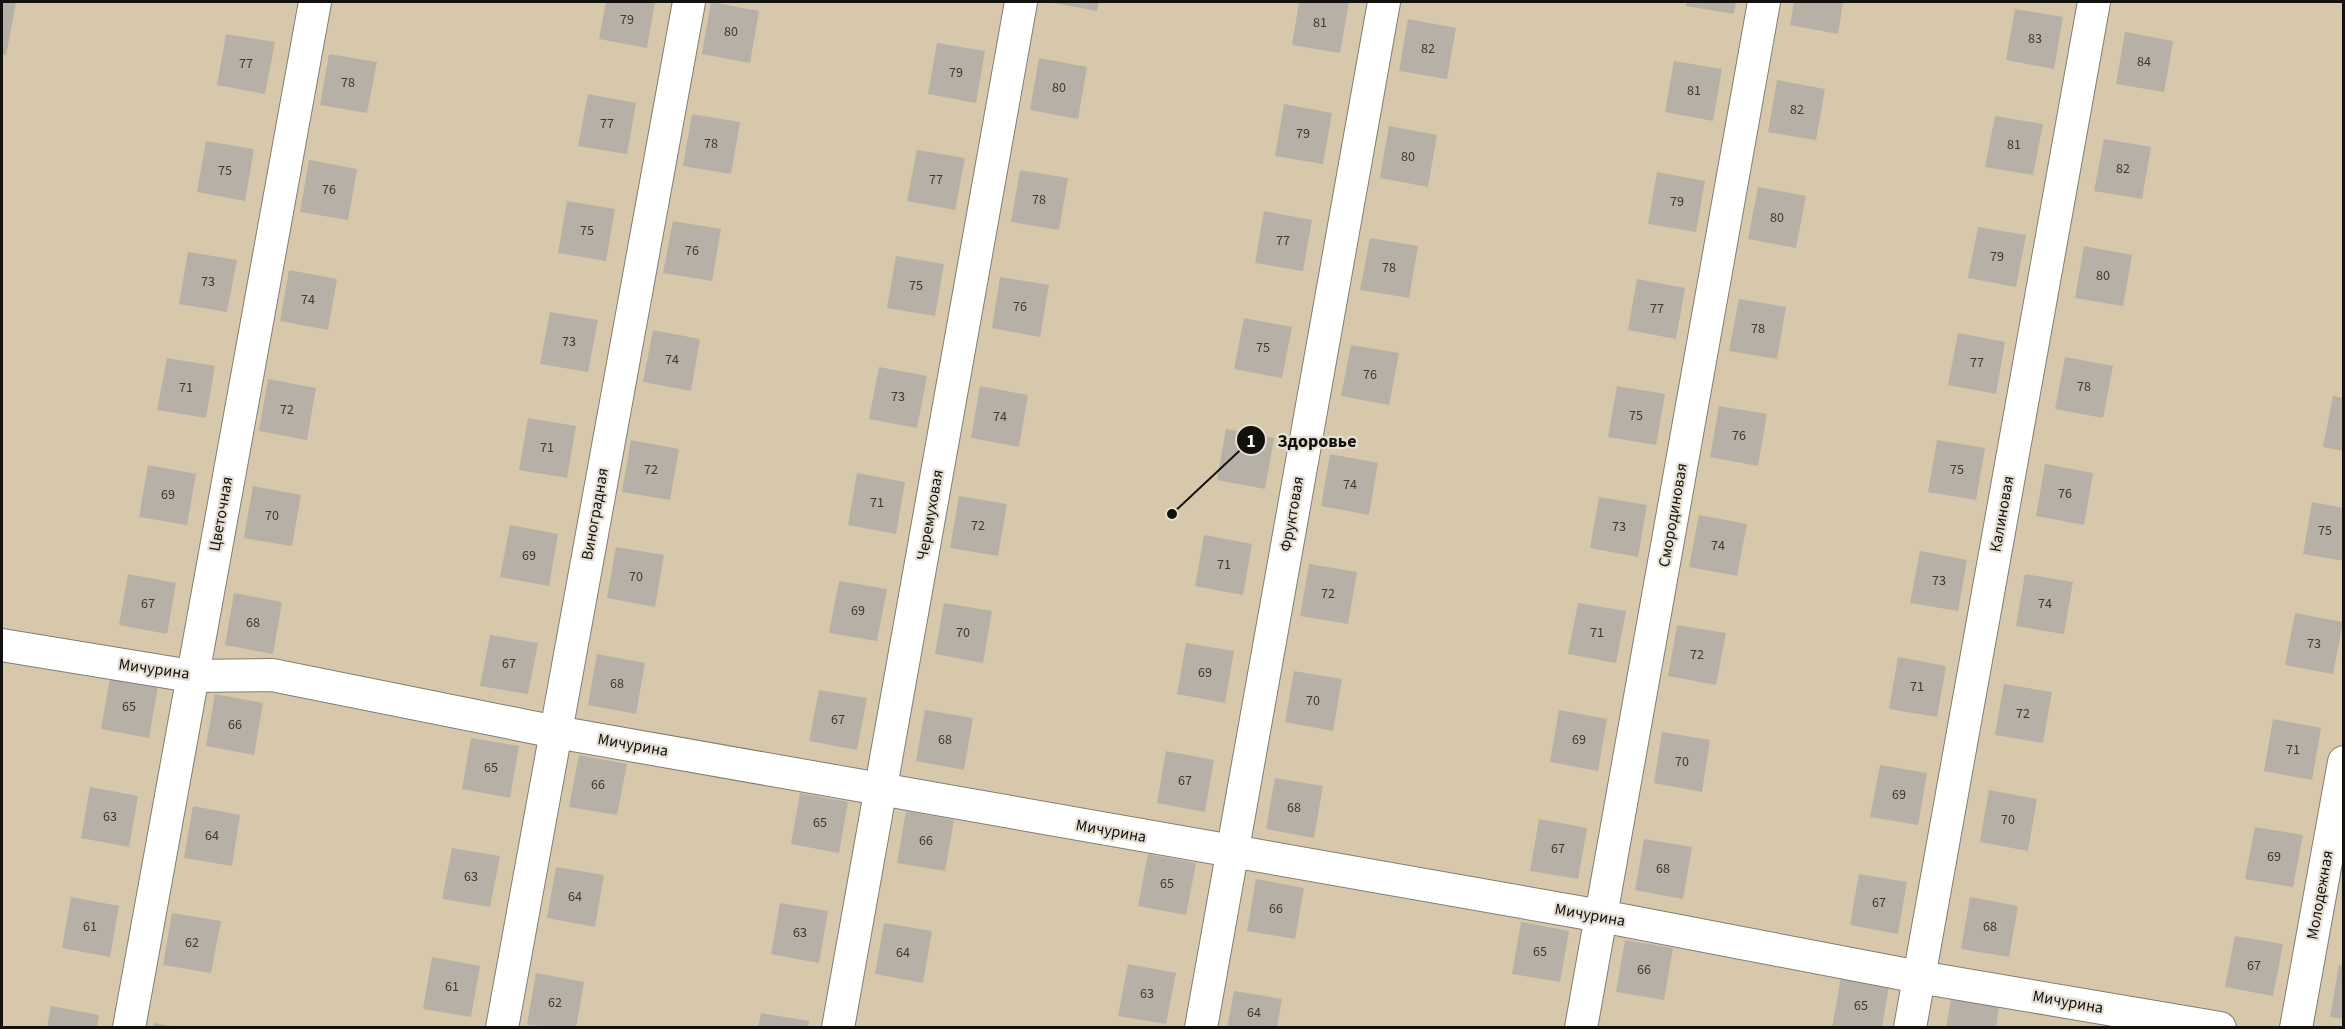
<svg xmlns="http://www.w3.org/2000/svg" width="2345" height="1029" font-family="'Source Sans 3',sans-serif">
	<rect width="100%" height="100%" fill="#e5dfd4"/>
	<rect fill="#d7c8ab" x="2" y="2" width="2341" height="1025"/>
	<g fill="#b6b0a6">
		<path d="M2,2L16,3L6,55L2,54Z"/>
		<path d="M606,2H655L647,48L599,39Z"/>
		<path d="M711,2L759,11L750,63L702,54Z"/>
		<path d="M1048,2H1099L1097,11Z"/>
		<path d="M1299,2H1349L1340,53L1292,45Z"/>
		<path d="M1686,2H1736L1734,14L1686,6Z"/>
		<path d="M1794,2H1843L1838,34L1790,25Z"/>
		<path d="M2015,9L2063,17L2054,69L2006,60Z"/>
		<path d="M1408,19L1456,28L1447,79L1399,71Z"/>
		<path d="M2125,32L2173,41L2164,92L2116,84Z"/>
		<path d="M226,34L275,42L265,94L217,85Z"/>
		<path d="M937,43L985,51L976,103L928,94Z"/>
		<path d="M329,54L377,62L367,113L320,105Z"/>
		<path d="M1039,58L1087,67L1078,119L1030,110Z"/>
		<path d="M1674,61L1722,69L1713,121L1665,112Z"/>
		<path d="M1777,80L1825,89L1816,140L1768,132Z"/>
		<path d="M588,94L636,103L627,154L578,146Z"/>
		<path d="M1284,104L1332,113L1323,164L1275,156Z"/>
		<path d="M692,114L740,122L731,174L683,166Z"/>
		<path d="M1995,116L2043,124L2033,175L1985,167Z"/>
		<path d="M1389,126L1437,135L1428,187L1380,178Z"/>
		<path d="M2104,139L2151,147L2142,199L2094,191Z"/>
		<path d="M206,141L254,149L245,201L197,192Z"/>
		<path d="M917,150L965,158L955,210L907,201Z"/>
		<path d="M309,160L357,169L348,220L300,212Z"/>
		<path d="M1020,170L1068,178L1059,230L1011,222Z"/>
		<path d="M1657,172L1705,181L1696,232L1648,224Z"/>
		<path d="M1758,187L1806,196L1796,248L1748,239Z"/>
		<path d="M567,201L615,209L606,261L558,253Z"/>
		<path d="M1264,211L1312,220L1303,271L1255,263Z"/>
		<path d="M673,221L721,229L712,281L663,273Z"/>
		<path d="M1978,227L2026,235L2016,287L1968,278Z"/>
		<path d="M1370,238L1418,246L1409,298L1360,290Z"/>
		<path d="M2084,246L2132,255L2123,306L2075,298Z"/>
		<path d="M188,252L237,260L227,312L179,304Z"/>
		<path d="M896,256L944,264L935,316L887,308Z"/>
		<path d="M289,270L337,279L328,330L280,321Z"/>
		<path d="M1000,277L1049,285L1040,337L992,328Z"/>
		<path d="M1637,279L1685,288L1676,339L1628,330Z"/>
		<path d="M1739,299L1786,307L1777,359L1729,351Z"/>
		<path d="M550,312L598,320L588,372L540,364Z"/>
		<path d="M1244,318L1292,327L1282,378L1234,369Z"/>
		<path d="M653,330L700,339L691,391L643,382Z"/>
		<path d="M1958,333L2005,342L1996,394L1948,385Z"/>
		<path d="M1351,345L1399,353L1389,405L1341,396Z"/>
		<path d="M2065,357L2113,366L2103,418L2055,409Z"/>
		<path d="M167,358L215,366L206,418L157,410Z"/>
		<path d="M879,367L927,376L917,428L869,419Z"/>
		<path d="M268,379L316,388L307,440L259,431Z"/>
		<path d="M980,386L1028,395L1019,447L971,438Z"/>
		<path d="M1617,386L1665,394L1656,445L1608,437Z"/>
		<path d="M2333,396L2344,398V451L2323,447Z"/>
		<path d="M1719,406L1767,414L1758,466L1710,457Z"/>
		<path d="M528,418L576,426L567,478L519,470Z"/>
		<path d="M1226,429L1274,438L1265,489L1217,480Z"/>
		<path d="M631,440L679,449L670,500L622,492Z"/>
		<path d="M1937,440L1985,448L1976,500L1928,492Z"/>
		<path d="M1330,454L1378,463L1369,515L1321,506Z"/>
		<path d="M2045,464L2093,473L2084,525L2036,516Z"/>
		<path d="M148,465L196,474L187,525L139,517Z"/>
		<path d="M857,473L905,482L896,534L848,525Z"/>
		<path d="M253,486L301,495L292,546L244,538Z"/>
		<path d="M959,496L1007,504L998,556L950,548Z"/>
		<path d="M1599,497L1647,505L1638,557L1590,548Z"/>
		<path d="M2312,502L2344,508V561L2303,554Z"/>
		<path d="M1699,515L1747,524L1737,576L1689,567Z"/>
		<path d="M510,525L558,534L549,586L500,577Z"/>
		<path d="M1204,535L1252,544L1243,595L1195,586Z"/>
		<path d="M616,547L664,555L655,607L607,598Z"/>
		<path d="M1920,551L1967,560L1958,611L1910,603Z"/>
		<path d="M1309,564L1357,572L1348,624L1300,616Z"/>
		<path d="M128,574L176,583L167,634L119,625Z"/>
		<path d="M2025,574L2073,582L2064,634L2016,626Z"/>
		<path d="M839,581L887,589L877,641L829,633Z"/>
		<path d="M234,593L282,602L273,654L225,645Z"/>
		<path d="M944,603L992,611L983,663L935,654Z"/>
		<path d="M1578,603L1626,611L1616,663L1568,654Z"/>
		<path d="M2295,613L2343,622L2333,674L2285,665Z"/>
		<path d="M1677,625L1726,633L1716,685L1668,676Z"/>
		<path d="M490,635L538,643L528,694L480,686Z"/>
		<path d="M1186,643L1234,651L1225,703L1177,694Z"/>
		<path d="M597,654L645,663L636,714L588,705Z"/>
		<path d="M1898,657L1946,666L1937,717L1889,709Z"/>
		<path d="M1294,671L1342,679L1333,731L1285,722Z"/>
		<path d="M110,678L158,686L149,738L101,729Z"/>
		<path d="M2004,684L2052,692L2043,743L1995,735Z"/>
		<path d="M819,690L867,698L857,750L809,741Z"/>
		<path d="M215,694L263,703L254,755L206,746Z"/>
		<path d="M925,710L973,718L964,770L916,761Z"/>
		<path d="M1559,710L1607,719L1598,771L1550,762Z"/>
		<path d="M2273,719L2321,728L2312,780L2264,771Z"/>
		<path d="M1662,732L1710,740L1702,792L1654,783Z"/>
		<path d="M471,738L519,746L510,798L462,789Z"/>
		<path d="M1166,751L1214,760L1205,812L1157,803Z"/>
		<path d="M579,755L627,764L617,815L569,807Z"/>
		<path d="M1880,765L1927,773L1918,825L1870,817Z"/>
		<path d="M1275,778L1323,786L1314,838L1266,829Z"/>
		<path d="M90,787L138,796L129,847L81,838Z"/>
		<path d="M1989,790L2037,799L2028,851L1980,842Z"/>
		<path d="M800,793L848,802L839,853L791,844Z"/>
		<path d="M193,806L240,815L232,866L184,858Z"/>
		<path d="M906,811L954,820L945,871L897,863Z"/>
		<path d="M1539,819L1587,828L1578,879L1530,871Z"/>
		<path d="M2255,827L2303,835L2293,887L2245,879Z"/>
		<path d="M1644,839L1692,847L1683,899L1635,890Z"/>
		<path d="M452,848L500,856L490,907L442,899Z"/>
		<path d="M1148,854L1196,863L1186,915L1138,906Z"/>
		<path d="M556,867L604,875L595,927L547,918Z"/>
		<path d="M1859,874L1907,882L1898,934L1850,925Z"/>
		<path d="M1256,879L1304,888L1295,939L1247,931Z"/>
		<path d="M71,897L119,906L110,957L62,948Z"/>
		<path d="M1970,897L2018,906L2009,957L1961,949Z"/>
		<path d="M780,903L828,911L819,963L771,954Z"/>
		<path d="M172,913L221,921L211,973L163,965Z"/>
		<path d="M1521,922L1569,931L1560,982L1512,974Z"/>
		<path d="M884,923L932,931L923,983L875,974Z"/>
		<path d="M2235,936L2283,944L2273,996L2225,987Z"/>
		<path d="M1625,940L1673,948L1664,1000L1616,992Z"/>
		<path d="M432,957L480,966L471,1017L423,1009Z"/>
		<path d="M1128,964L1176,973L1166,1024L1118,1016Z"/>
		<path d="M2339,965L2344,966V1019L2330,1017Z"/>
		<path d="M536,973L584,982L576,1028L527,1025Z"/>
		<path d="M1841,977L1889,985L1882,1028H1832Z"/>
		<path d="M1234,991L1282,999L1277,1028H1227Z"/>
		<path d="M1951,998L1999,1007L1996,1028H1946Z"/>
		<path d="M51,1006L99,1015L97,1028H47Z"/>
		<path d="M761,1013L809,1021L808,1028H758Z"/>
		<path d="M154,1023L171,1026V1028H153Z"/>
	</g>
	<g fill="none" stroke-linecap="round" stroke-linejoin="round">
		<defs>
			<g id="minor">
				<path d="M2,645L191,676L272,675L556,732L1601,916L1919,977L2220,1028"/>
				<path d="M129,1028L315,2"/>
				<path d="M502,1028L689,2"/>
				<path d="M838,1028L1021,2"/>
				<path d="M1201,1028L1384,2"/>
				<path d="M1581,1028L1764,2"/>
				<path d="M1910,1028L2094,2"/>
				<path d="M2296,1028L2344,762"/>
			</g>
		</defs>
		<use href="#minor" stroke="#827d73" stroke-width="34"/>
		<use href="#minor" stroke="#fff" stroke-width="32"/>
	</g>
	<g text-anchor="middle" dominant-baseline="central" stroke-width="4.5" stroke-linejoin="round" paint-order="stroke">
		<g font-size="14" fill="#3c3933">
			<text x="627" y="20">79</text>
			<text x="1320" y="23">81</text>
			<text x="731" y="32">80</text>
			<text x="2035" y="39">83</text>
			<text x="1428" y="49">82</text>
			<text x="2144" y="62">84</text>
			<text x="246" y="64">77</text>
			<text x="956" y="73">79</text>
			<text x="348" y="83">78</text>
			<text x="1059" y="88">80</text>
			<text x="1694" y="91">81</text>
			<text x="1797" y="110">82</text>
			<text x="607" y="124">77</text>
			<text x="1303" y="134">79</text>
			<text x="711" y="144">78</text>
			<text x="2014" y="145">81</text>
			<text x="1408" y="157">80</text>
			<text x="2123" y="169">82</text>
			<text x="225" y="171">75</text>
			<text x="936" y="180">77</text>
			<text x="329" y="190">76</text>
			<text x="1039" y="200">78</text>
			<text x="1677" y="202">79</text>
			<text x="1777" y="218">80</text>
			<text x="587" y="231">75</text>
			<text x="1283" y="241">77</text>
			<text x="692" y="251">76</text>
			<text x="1997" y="257">79</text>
			<text x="1389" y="268">78</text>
			<text x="2103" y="276">80</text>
			<text x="208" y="282">73</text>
			<text x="916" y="286">75</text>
			<text x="308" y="300">74</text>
			<text x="1020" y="307">76</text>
			<text x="1657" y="309">77</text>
			<text x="1758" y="329">78</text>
			<text x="569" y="342">73</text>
			<text x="1263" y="348">75</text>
			<text x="672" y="360">74</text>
			<text x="1977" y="363">77</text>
			<text x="1370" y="375">76</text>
			<text x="2084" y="387">78</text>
			<text x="186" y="388">71</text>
			<text x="898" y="397">73</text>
			<text x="287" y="410">72</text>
			<text x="1636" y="416">75</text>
			<text x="1000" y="417">74</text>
			<text x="1739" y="436">76</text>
			<text x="547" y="448">71</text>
			<text x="651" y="470">72</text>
			<text x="1957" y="470">75</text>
			<text x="1350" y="485">74</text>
			<text x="2065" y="494">76</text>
			<text x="168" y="495">69</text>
			<text x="877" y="503">71</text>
			<text x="272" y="516">70</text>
			<text x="978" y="526">72</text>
			<text x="1619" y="527">73</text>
			<text x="2325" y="531">75</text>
			<text x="1718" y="546">74</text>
			<text x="529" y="556">69</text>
			<text x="1224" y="565">71</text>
			<text x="636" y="577">70</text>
			<text x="1939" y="581">73</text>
			<text x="1328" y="594">72</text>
			<text x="148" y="604">67</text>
			<text x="2045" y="604">74</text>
			<text x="858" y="611">69</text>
			<text x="253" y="623">68</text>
			<text x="963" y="633">70</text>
			<text x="1597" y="633">71</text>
			<text x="2314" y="644">73</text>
			<text x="1697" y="655">72</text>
			<text x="509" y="664">67</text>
			<text x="1205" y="673">69</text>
			<text x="617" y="684">68</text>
			<text x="1917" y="687">71</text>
			<text x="1313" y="701">70</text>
			<text x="129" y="707">65</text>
			<text x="2023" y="714">72</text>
			<text x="838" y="720">67</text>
			<text x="235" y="725">66</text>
			<text x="945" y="740">68</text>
			<text x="1579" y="740">69</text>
			<text x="2293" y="750">71</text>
			<text x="1682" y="762">70</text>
			<text x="491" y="768">65</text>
			<text x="1185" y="781">67</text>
			<text x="598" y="785">66</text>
			<text x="1899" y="795">69</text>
			<text x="1294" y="808">68</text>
			<text x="110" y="817">63</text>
			<text x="2008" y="820">70</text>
			<text x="820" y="823">65</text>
			<text x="212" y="836">64</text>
			<text x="926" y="841">66</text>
			<text x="1558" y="849">67</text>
			<text x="2274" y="857">69</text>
			<text x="1663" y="869">68</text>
			<text x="471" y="877">63</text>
			<text x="1167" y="884">65</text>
			<text x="575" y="897">64</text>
			<text x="1879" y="903">67</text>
			<text x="1276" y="909">66</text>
			<text x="90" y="927">61</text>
			<text x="1990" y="927">68</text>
			<text x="800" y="933">63</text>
			<text x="192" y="943">62</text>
			<text x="1540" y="952">65</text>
			<text x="903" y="953">64</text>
			<text x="2254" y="966">67</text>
			<text x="1644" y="970">66</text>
			<text x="452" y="987">61</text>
			<text x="1147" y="994">63</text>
			<text x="555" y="1003">62</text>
			<text x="1861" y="1006">65</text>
			<text x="1254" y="1013">64</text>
		</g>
		<g font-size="16" fill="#13110d" stroke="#e5dfd4">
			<text transform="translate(221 514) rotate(-80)">Цветочная</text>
			<text transform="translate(595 514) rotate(-80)">Виноградная</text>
			<text transform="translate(1292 514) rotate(-80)">Фруктовая</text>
			<text transform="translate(2002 514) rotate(-80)">Калиновая</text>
			<text transform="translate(930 515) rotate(-80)">Черемуховая</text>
			<text transform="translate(1673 515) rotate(-80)">Смородиновая</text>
			<text transform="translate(154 669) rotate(8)">Мичурина</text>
			<text transform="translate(633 745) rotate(10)">Мичурина</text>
			<text transform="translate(1111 831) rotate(10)">Мичурина</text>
			<text transform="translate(2320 895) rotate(-80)">Молодежная</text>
			<text transform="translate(1590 915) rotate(10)">Мичурина</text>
			<text transform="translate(2068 1002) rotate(10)">Мичурина</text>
		</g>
	</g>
	<path fill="none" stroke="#13110d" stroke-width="2" d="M1172 514L1251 440"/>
	<g fill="#13110d" stroke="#e5dfd4" stroke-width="2">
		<circle cx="1172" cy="514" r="6"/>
		<circle cx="1251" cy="440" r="15"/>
	</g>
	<g font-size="18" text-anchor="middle" font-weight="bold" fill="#fff">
		<text x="1251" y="447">1</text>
	</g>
	<g font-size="18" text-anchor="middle" font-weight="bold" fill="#13110d" stroke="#e5dfd4" stroke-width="4.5" stroke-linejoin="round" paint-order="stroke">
		<text x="1317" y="447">Здоровье</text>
	</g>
	<rect width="2345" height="1029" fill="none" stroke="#13110d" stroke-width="6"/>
</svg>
